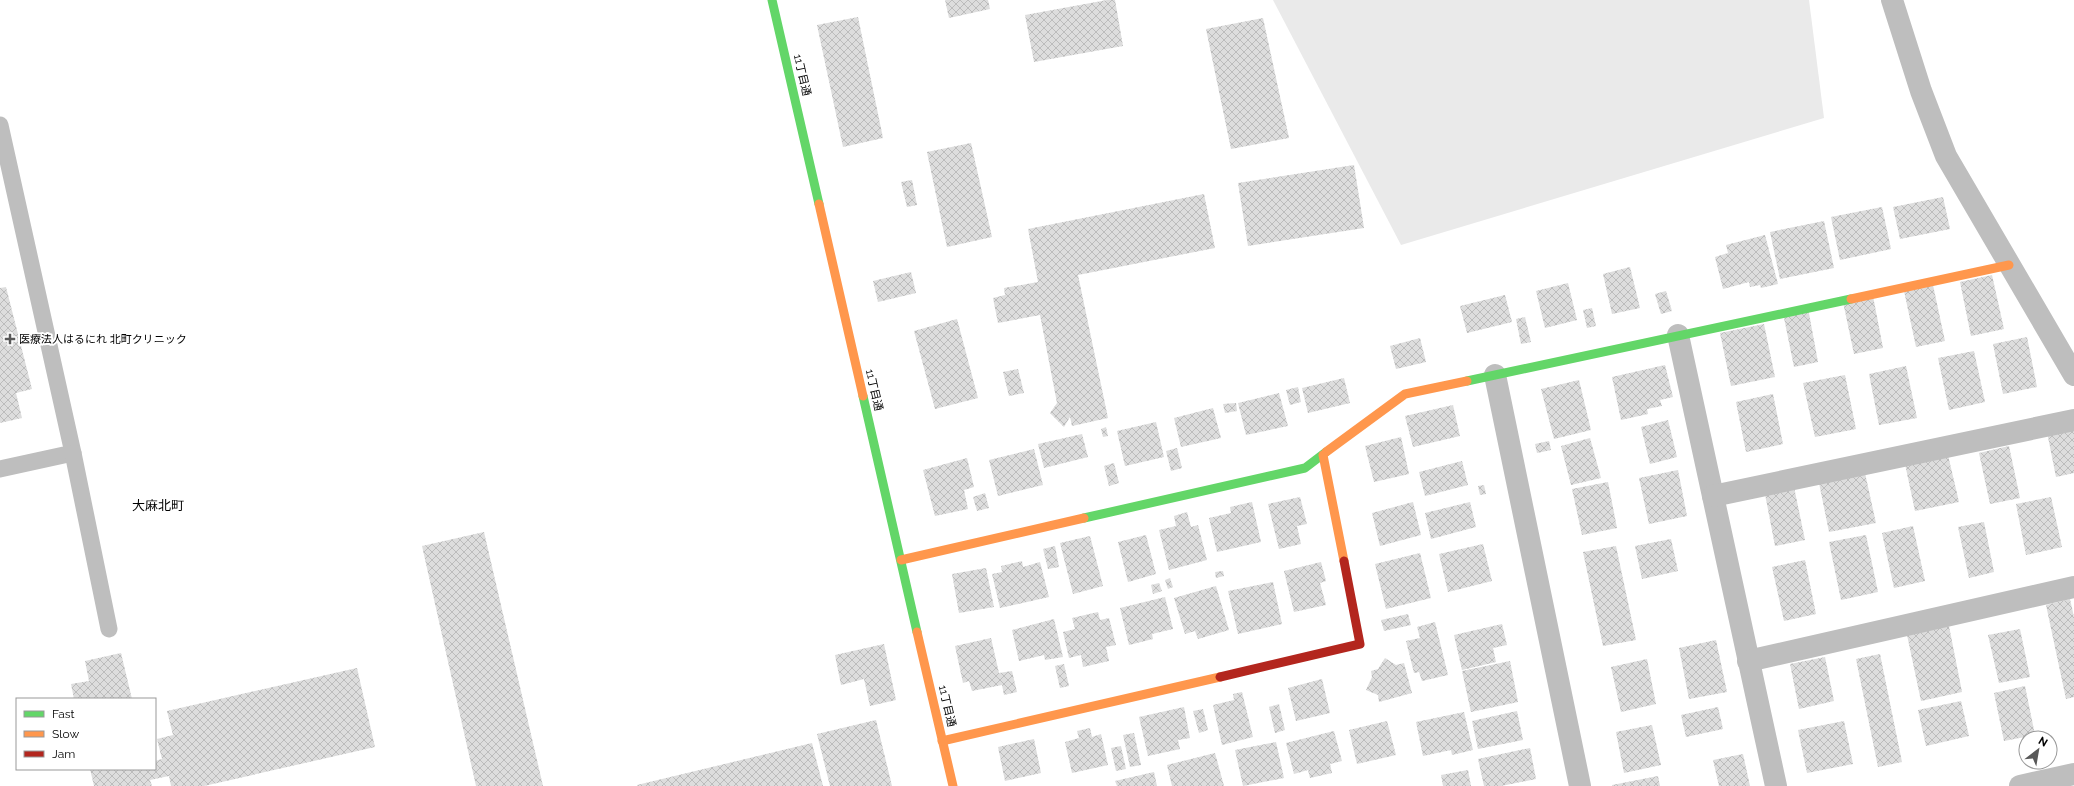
<svg xmlns="http://www.w3.org/2000/svg" width="2074" height="786" font-family="Raleway,'Noto Sans JP',sans-serif">
	<defs>
		<pattern id="building-cross-hatch" width="8" height="8" patternUnits="userSpaceOnUse"><rect width="8" height="8" fill="#ddd"/><path d="M0 0l8 8M0 8l8-8" fill="none" stroke="#bcbcbc"/></pattern>
	</defs>
	<rect width="100%" height="100%" fill="#fff"/>
	<path fill="#eaeaea" d="M1273,0H1809L1824,118L1401,245Z"/>
	<g fill="url(#building-cross-hatch)">
		<path d="M945,0H988L990,9L949,18Z"/>
		<path d="M1107,0H1115L1123,46L1034,62L1025,15Z"/>
		<path d="M858,17L883,138L843,147L817,25Z"/>
		<path d="M1263,18L1289,138L1231,149L1206,29Z"/>
		<path d="M971,143L992,237L947,247L927,152Z"/>
		<path d="M1354,165L1364,228L1248,246L1238,183Z"/>
		<path d="M912,180L917,205L907,207L901,182Z"/>
		<path d="M1204,194L1215,248L1078,275L1108,418L1072,426L1070,417L1064,427L1050,413L1057,403L1040,315L998,323L993,298L1005,295L1004,288L1038,282L1028,229Z"/>
		<path d="M1943,197L1950,229L1900,239L1893,207Z"/>
		<path d="M1882,207L1891,249L1840,260L1831,217Z"/>
		<path d="M1824,221L1834,268L1780,279L1770,232Z"/>
		<path d="M1765,235L1778,284L1761,288L1760,285L1750,287L1749,282L1723,289L1715,257L1728,253L1726,245Z"/>
		<path d="M1630,267L1640,308L1612,314L1603,274Z"/>
		<path d="M911,272L916,293L878,302L873,281Z"/>
		<path d="M1992,275L2004,329L1971,336L1960,282Z"/>
		<path d="M1568,283L1577,320L1545,328L1536,291Z"/>
		<path d="M1933,285L1945,341L1916,347L1904,291Z"/>
		<path d="M6,287L32,389L16,393L22,418L0,423V288Z"/>
		<path d="M1666,291L1672,311L1661,314L1655,294Z"/>
		<path d="M1505,295L1512,322L1467,333L1460,306Z"/>
		<path d="M1873,296L1883,348L1854,354L1843,302Z"/>
		<path d="M1592,308L1596,326L1587,328L1583,310Z"/>
		<path d="M1808,308L1818,362L1794,367L1783,313Z"/>
		<path d="M1525,317L1531,342L1521,344L1516,319Z"/>
		<path d="M957,319L978,398L935,409L914,331Z"/>
		<path d="M1764,324L1775,377L1731,386L1720,333Z"/>
		<path d="M2027,337L2037,387L2003,394L1993,344Z"/>
		<path d="M1420,338L1426,362L1396,369L1390,346Z"/>
		<path d="M1974,351L1985,402L1949,410L1938,358Z"/>
		<path d="M1665,365L1673,397L1660,400L1662,406L1647,409L1648,414L1621,420L1612,377Z"/>
		<path d="M1906,366L1917,418L1879,425L1869,374Z"/>
		<path d="M1018,369L1024,393L1009,396L1003,372Z"/>
		<path d="M1845,375L1856,429L1815,437L1803,383Z"/>
		<path d="M1344,378L1350,403L1308,413L1302,388Z"/>
		<path d="M1579,380L1591,430L1554,439L1541,389Z"/>
		<path d="M1298,387L1301,402L1290,405L1286,390Z"/>
		<path d="M1279,393L1288,426L1246,435L1238,403Z"/>
		<path d="M1773,394L1783,444L1746,452L1736,402Z"/>
		<path d="M1236,403L1237,411L1225,413L1223,404Z"/>
		<path d="M1453,405L1460,436L1413,447L1405,416Z"/>
		<path d="M1213,408L1221,438L1181,447L1174,418Z"/>
		<path d="M1668,420L1677,457L1650,464L1641,427Z"/>
		<path d="M1156,422L1164,457L1125,466L1117,431Z"/>
		<path d="M2074,426V473L2056,477L2047,432Z"/>
		<path d="M1106,427L1108,436L1103,437L1101,429Z"/>
		<path d="M1082,434L1088,457L1044,468L1038,444Z"/>
		<path d="M1401,437L1409,474L1374,482L1365,446Z"/>
		<path d="M1590,438L1601,478L1571,485L1561,446Z"/>
		<path d="M1549,441L1551,450L1537,453L1535,444Z"/>
		<path d="M2009,446L2020,498L1990,504L1979,453Z"/>
		<path d="M1177,448L1182,468L1171,471L1166,451Z"/>
		<path d="M1034,449L1043,485L998,496L989,460Z"/>
		<path d="M1948,455L1959,502L1915,511L1905,464Z"/>
		<path d="M967,458L974,487L964,490L968,509L935,516L923,470Z"/>
		<path d="M1462,461L1468,485L1425,496L1419,472Z"/>
		<path d="M1114,463L1119,483L1109,486L1104,466Z"/>
		<path d="M1678,470L1687,516L1649,524L1639,478Z"/>
		<path d="M1865,473L1876,523L1829,532L1819,483Z"/>
		<path d="M1608,482L1617,528L1582,535L1572,489Z"/>
		<path d="M1484,485L1486,494L1480,495L1478,486Z"/>
		<path d="M1794,487L1805,540L1775,546L1765,494Z"/>
		<path d="M985,493L989,508L977,511L973,497Z"/>
		<path d="M1300,497L1307,524L1297,526L1301,544L1279,549L1268,504Z"/>
		<path d="M2051,497L2062,547L2026,555L2016,504Z"/>
		<path d="M1252,502L1261,542L1217,552L1209,518L1231,513L1230,507Z"/>
		<path d="M1413,502L1421,535L1380,546L1372,513Z"/>
		<path d="M1470,502L1476,527L1431,539L1425,513Z"/>
		<path d="M1187,512L1191,527L1198,525L1207,560L1169,570L1159,530L1176,526L1174,516Z"/>
		<path d="M1984,522L1994,572L1969,578L1958,527Z"/>
		<path d="M1913,526L1925,581L1894,588L1882,533Z"/>
		<path d="M484,532L543,786H476L422,546Z"/>
		<path d="M1146,535L1156,574L1128,582L1118,542Z"/>
		<path d="M1866,535L1878,592L1841,600L1829,542Z"/>
		<path d="M1090,536L1103,586L1073,594L1060,543Z"/>
		<path d="M1671,539L1678,571L1642,579L1635,546Z"/>
		<path d="M1483,544L1492,581L1448,592L1439,554Z"/>
		<path d="M1055,546L1059,567L1048,569L1043,549Z"/>
		<path d="M1616,546L1636,640L1603,646L1583,552Z"/>
		<path d="M1420,553L1431,598L1386,609L1375,564Z"/>
		<path d="M1805,560L1816,614L1784,621L1772,567Z"/>
		<path d="M1022,561L1023,567L1040,562L1049,597L1000,608L992,574L1002,572L1001,566Z"/>
		<path d="M1321,562L1326,581L1320,583L1326,605L1294,612L1284,571Z"/>
		<path d="M986,568L994,607L959,613L952,574Z"/>
		<path d="M1223,571L1224,576L1216,578L1215,572Z"/>
		<path d="M1170,578L1173,587L1168,589L1165,580Z"/>
		<path d="M1273,582L1282,624L1238,634L1228,591Z"/>
		<path d="M1159,583L1162,591L1153,594L1151,585Z"/>
		<path d="M1216,586L1229,630L1198,639L1195,631L1185,634L1174,598Z"/>
		<path d="M1165,597L1173,629L1152,634L1153,639L1129,645L1120,608Z"/>
		<path d="M2070,599L2074,617V697L2066,699L2046,605Z"/>
		<path d="M1098,612L1100,620L1109,618L1116,645L1106,647L1109,661L1083,667L1081,655L1069,658L1063,632L1075,629L1072,618Z"/>
		<path d="M1408,614L1411,625L1384,631L1381,620Z"/>
		<path d="M1054,619L1063,657L1045,660L1044,655L1019,661L1012,630Z"/>
		<path d="M1435,622L1448,675L1422,681L1419,672L1414,673L1406,641L1420,638L1417,627Z"/>
		<path d="M1502,624L1507,645L1493,648L1496,662L1462,670L1454,635Z"/>
		<path d="M1949,626L1962,692L1921,701L1907,635Z"/>
		<path d="M2020,629L2030,677L1999,683L1988,635Z"/>
		<path d="M991,638L999,673L1012,671L1017,692L1004,695L1002,685L972,691L969,681L963,683L955,646Z"/>
		<path d="M1716,640L1727,692L1689,699L1679,648Z"/>
		<path d="M884,644L896,700L870,706L864,679L841,685L835,655Z"/>
		<path d="M121,653L132,699H74L71,684L89,681L85,661Z"/>
		<path d="M1880,654L1902,762L1878,767L1856,659Z"/>
		<path d="M1825,657L1834,701L1799,709L1790,664Z"/>
		<path d="M1385,658L1396,665L1404,663L1412,693L1379,702L1378,695L1366,690L1372,677L1371,671L1378,669Z"/>
		<path d="M1647,659L1656,704L1621,712L1611,667Z"/>
		<path d="M1510,661L1518,702L1471,712L1462,671Z"/>
		<path d="M1064,664L1069,686L1060,688L1055,666Z"/>
		<path d="M357,668L375,747L204,786H171L169,776L150,780L152,786H94L90,769H155V761L162,759L157,739L173,735L167,711Z"/>
		<path d="M1322,679L1330,713L1296,721L1288,688Z"/>
		<path d="M2025,686L2035,735L2004,741L1994,693Z"/>
		<path d="M1242,692L1253,737L1222,745L1213,705L1234,700L1233,694Z"/>
		<path d="M1961,701L1969,736L1926,746L1918,710Z"/>
		<path d="M1279,704L1285,730L1275,733L1269,707Z"/>
		<path d="M1184,707L1190,738L1178,740L1180,749L1148,756L1139,717Z"/>
		<path d="M1718,707L1723,729L1686,737L1681,715Z"/>
		<path d="M1203,709L1208,730L1199,733L1193,711Z"/>
		<path d="M1517,711L1523,740L1478,749L1472,721Z"/>
		<path d="M1464,712L1473,750L1452,755L1451,750L1423,756L1416,722Z"/>
		<path d="M876,720L892,786H830L817,734Z"/>
		<path d="M1387,721L1396,755L1357,764L1349,730Z"/>
		<path d="M1844,721L1853,764L1807,773L1798,730Z"/>
		<path d="M1652,725L1661,765L1624,773L1616,732Z"/>
		<path d="M1090,728L1092,737L1101,734L1108,765L1072,773L1065,742L1079,738L1077,731Z"/>
		<path d="M1334,731L1342,761L1330,764L1332,773L1310,778L1308,770L1294,774L1286,743Z"/>
		<path d="M1134,733L1141,765L1130,767L1123,735Z"/>
		<path d="M1034,739L1041,773L1005,781L998,747Z"/>
		<path d="M1276,742L1284,778L1243,786L1235,750Z"/>
		<path d="M812,743L823,786H637V785Z"/>
		<path d="M1121,746L1126,769L1116,771L1111,748Z"/>
		<path d="M1530,748L1536,779L1501,786H1484L1478,759Z"/>
		<path d="M1215,753L1224,786H1172L1167,765Z"/>
		<path d="M1743,754L1750,786H1719L1713,760Z"/>
		<path d="M1468,770L1471,786H1443L1441,775Z"/>
		<path d="M1154,772L1157,786H1117L1115,781Z"/>
		<path d="M1658,776L1660,786H1612V785Z"/>
	</g>
	<g fill="none" stroke-linecap="round" stroke-linejoin="round">
		<g stroke="#bebebe" stroke-width="17">
			<path d="M0,125L73,453L0,469"/>
			<path d="M73,453L109,629"/>
		</g>
		<g stroke="#bebebe" stroke-width="22">
			<path d="M1892,0L1921,91L1946,156L2074,375"/>
			<path d="M1678,335L1776,786"/>
			<path d="M1495,375L1580,786"/>
			<path d="M1713,496L2074,420"/>
			<path d="M1748,661L2074,587"/>
			<path d="M2020,786L2074,774"/>
		</g>
		<g stroke="#63d668" stroke-width="9">
			<path d="M772,0L819,204"/>
			<path d="M1467,381L1851,299"/>
			<path d="M863,396L917,632"/>
			<path d="M1084,518L1305,468L1326,452"/>
		</g>
		<g stroke="#ff974d" stroke-width="9">
			<path d="M819,204L863,396"/>
			<path d="M1851,299L2009,265"/>
			<path d="M1326,452L1405,394L1467,381"/>
			<path d="M1323,455L1344,561"/>
			<path d="M901,560L1084,518"/>
			<path d="M917,632L953,786"/>
			<path d="M942,741L1220,677"/>
		</g>
		<path stroke="#b3261e" stroke-width="9" d="M1220,677L1360,644L1344,561"/>
	</g>
	<path fill="#595959" stroke="#fff" stroke-width="1.5" d="M8 333h4v4h4v4h-4v4h-4v-4h-4v-4h4z"/>
	<g text-anchor="middle" dominant-baseline="central" stroke-width="4" stroke-linejoin="round" paint-order="stroke">
		<g font-size="11" fill="#000" stroke="#fff">
			<text transform="translate(802 75) rotate(77)">11丁目通</text>
			<text transform="translate(874 390) rotate(77)">11丁目通</text>
			<text transform="translate(947 706) rotate(77)">11丁目通</text>
		</g>
		<g font-size="11" fill="#000" stroke="#fff" text-anchor="start">
			<text x="19" y="339">医療法人はるにれ 北町クリニック</text>
		</g>
		<g font-size="13" fill="#000" stroke="#fff">
			<text x="158" y="505">大麻北町</text>
		</g>
	</g>
	<rect x="16" y="698" width="140" height="72" fill="#ffffff" stroke="#999999"/>
	<rect x="24" y="711" width="20" height="6" fill="#63d668" stroke="#999999"/>
	<text x="52" y="718" font-size="12" fill="#000000">Fast</text>
	<rect x="24" y="731" width="20" height="6" fill="#ff974d" stroke="#999999"/>
	<text x="52" y="738" font-size="12" fill="#000000">Slow</text>
	<rect x="24" y="751" width="20" height="6" fill="#b3261e" stroke="#999999"/>
	<text x="52" y="758" font-size="12" fill="#000000">Jam</text>
	<g transform="translate(2038 750) rotate(31)"><circle r="19" fill="#ffffff" stroke="#999999"/>
	<path d="M0-3L7 15L0 10L-7 15Z" fill="#595959"/>
	<text y="-6" font-size="11" font-weight="bold" text-anchor="middle" fill="#000000">N</text>
	</g>
</svg>
